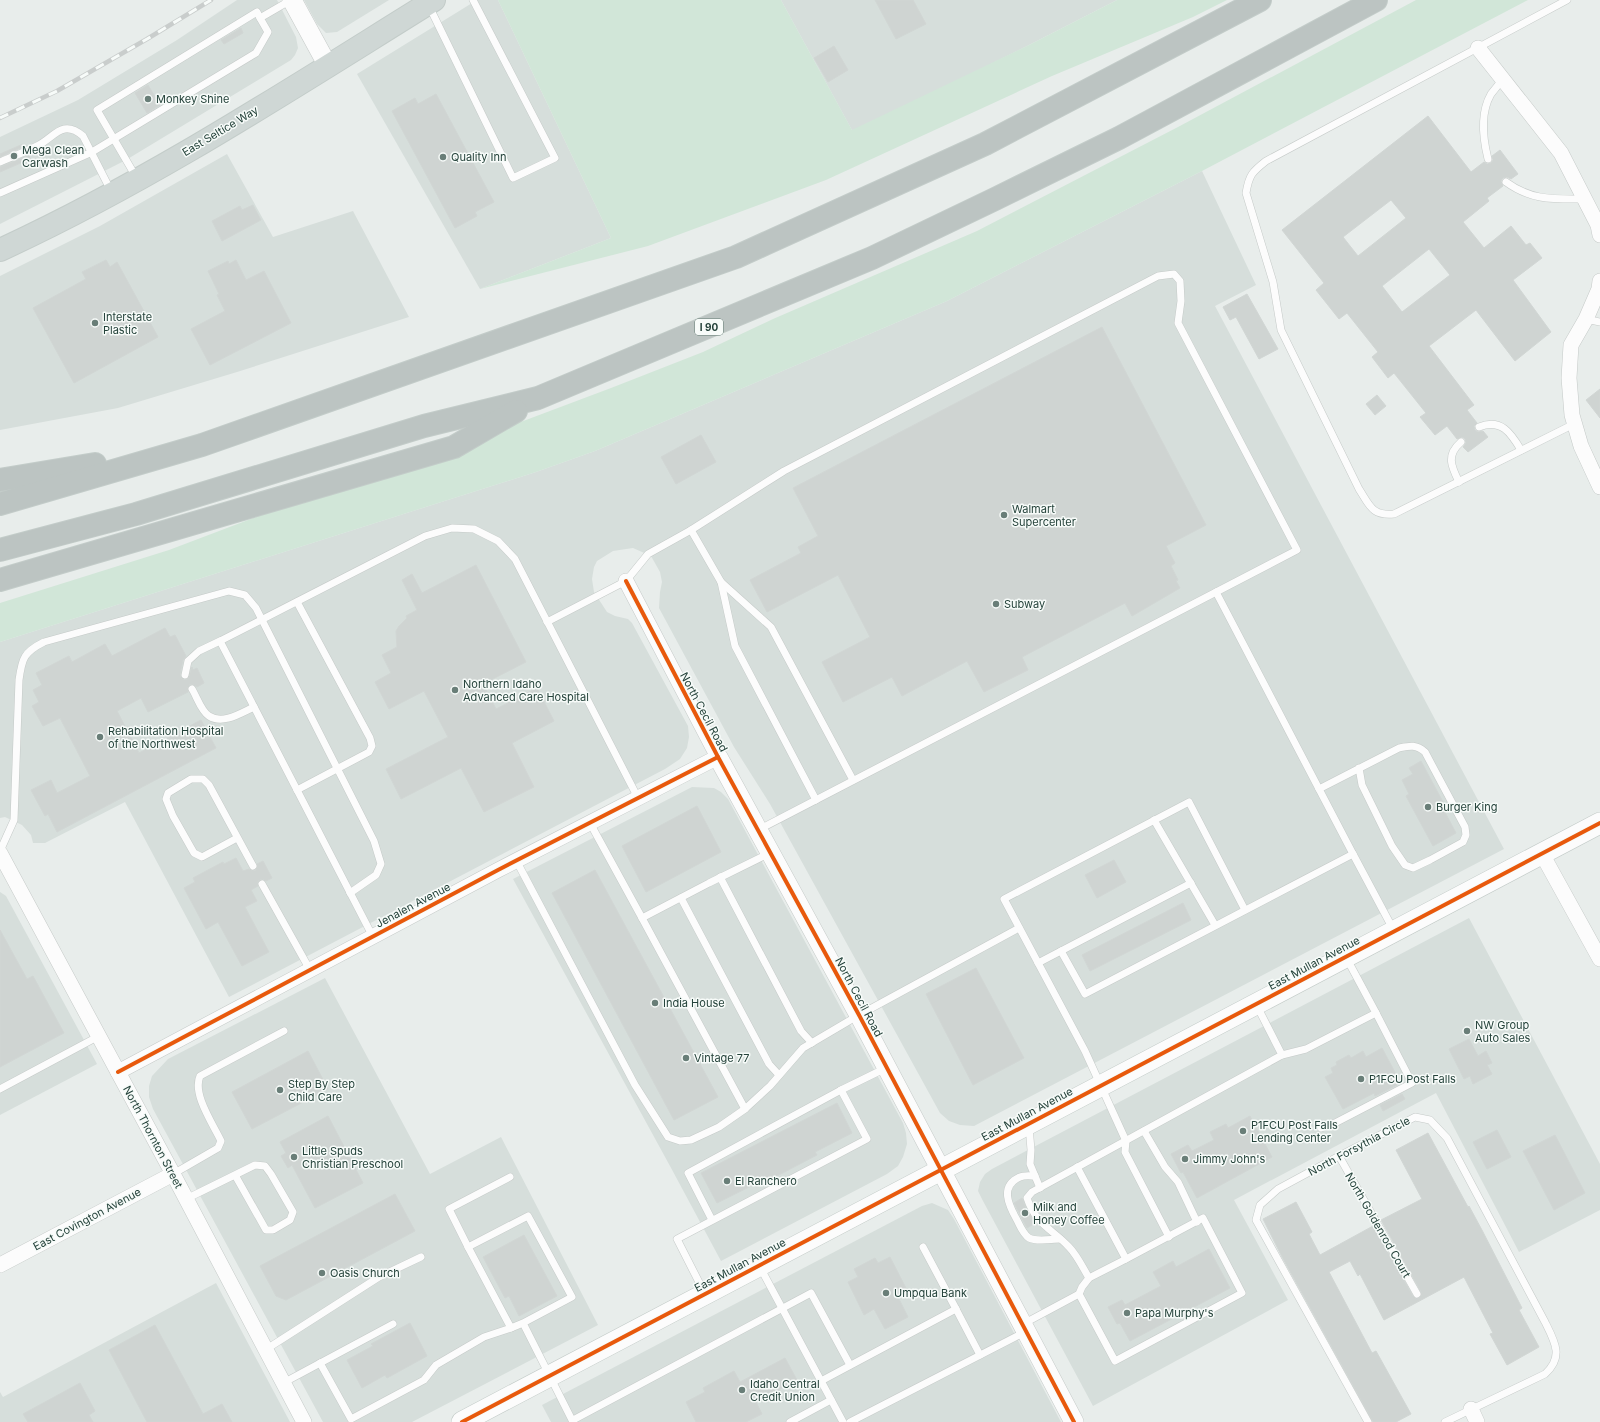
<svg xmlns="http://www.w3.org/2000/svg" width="1600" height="1422" font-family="Inter,sans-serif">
	<rect width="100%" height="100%" fill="#e8edeb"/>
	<g fill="#d6dedb">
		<path d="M237,0H277L296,37L298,48L295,55L291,60L126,160L0,224V137L78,100L177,40Z"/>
		<path d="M304,0H389L337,32L326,33L317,24Z"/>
		<path d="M477,0H498L611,238L480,289L357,74Z"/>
		<path d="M781,0H1117L1029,45L853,132Z"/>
		<path d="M227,154L273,237L353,211L409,317L237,372L118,408L0,430V276L100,226Z"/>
		<path d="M1202,171L1256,285L1215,306L1504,849L974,1126L960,1125L949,1121L940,1113L770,804L734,747L659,608L660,592L662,582L660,572L651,556L633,548L613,551L597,561L594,567L592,579L594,592L607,612L615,616L628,619L632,623L688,726L689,737L687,748L680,759L665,769L229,997L125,802L45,843H33L31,835L22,825L5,817L0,818V642L536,472L595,451L947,301Z"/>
		<path d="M692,787L714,788L721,792L728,799L903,1123L906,1133L907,1144L903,1157L898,1166L887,1174L721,1261L670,1166L513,879Z"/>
		<path d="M0,892L6,896L97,1064L0,1115Z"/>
		<path d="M1469,918L1600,1164V1210L1519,1252L1436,1093L1234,1200L1288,1300L1093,1406L983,1201L978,1191L980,1182L985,1174L992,1169Z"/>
		<path d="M325,978L430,1174L501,1137L598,1325L412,1422H323L153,1109L149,1097V1086L152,1076L168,1059Z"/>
		<path d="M932,1203L948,1210L954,1219L1061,1422H551L542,1405L922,1206Z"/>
		<path d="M216,1283L290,1422H0V1392L3,1397Z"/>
	</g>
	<g fill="#d1e6d8">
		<path d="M498,0H781L852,130L1029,45L1117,0H1227L1193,17L1052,76L826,180L648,246L480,289L611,238Z"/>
		<path d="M1416,0H1528L1202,171L947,301L595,451L536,472L0,642V603L169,550L301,500L406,465L611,388L703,352L773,319L977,231L1178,127Z"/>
	</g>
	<g fill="#cfd4d2" stroke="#d1d6d4" fill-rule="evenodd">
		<path d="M875,0H913L926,24L896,39Z"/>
		<path d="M241,28L243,33L224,44L221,40Z"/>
		<path d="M834,46L848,70L828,82L814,58Z"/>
		<path d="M148,85L160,105L147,113L135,93Z"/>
		<path d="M436,94L494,202L475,212L477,216L455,228L392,111L415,98L418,104Z"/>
		<path d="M1428,116L1471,172L1484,162L1487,164L1491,163L1493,160L1492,156L1500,150L1518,174L1511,179L1507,177L1503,178L1501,181L1503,186L1487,198L1489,201L1463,222L1484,248L1511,226L1526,245L1530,243L1542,258L1513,280L1551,332L1515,361L1476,310L1429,346L1474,405L1467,410L1477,423L1474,426L1475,430L1478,432L1483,431L1488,437L1468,452L1463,447L1466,443L1465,439L1462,437L1457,439L1447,426L1435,435L1420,417L1426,413L1394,373L1388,378L1372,357L1378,352L1347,313L1339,319L1316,290L1324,283L1282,230ZM1391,200L1406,218L1358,256L1343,237ZM1429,249L1450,275L1402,312L1382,286Z"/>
		<path d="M23,144L25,146L0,157V154Z"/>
		<path d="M29,155L30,159L0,172V167Z"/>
		<path d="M253,205L261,220L222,241L212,221L240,206L242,210Z"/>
		<path d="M106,260L110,267L117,262L158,337L74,383L33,308L86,279L82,272Z"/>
		<path d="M236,260L246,280L264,271L291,323L210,365L191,329L225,311L217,295L219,294L208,271L228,261L229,264Z"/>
		<path d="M1247,294L1278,349L1259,359L1236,317L1230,320L1223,307Z"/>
		<path d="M1102,327L1206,525L1166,546L1175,563L1171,566L1178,580L1176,581L1180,588L1132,616L1125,603L1022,657L1028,670L984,692L967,661L902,696L892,677L843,702L822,662L870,637L838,575L767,612L750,580L801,553L798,547L818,536L793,488Z"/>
		<path d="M1600,389V418L1586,400Z"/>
		<path d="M1377,395L1386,406L1375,415L1366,404Z"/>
		<path d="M701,435L716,462L676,484L661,457Z"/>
		<path d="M476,565L526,662L483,684L496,709L537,688L554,721L512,743L534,787L484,812L461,768L401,799L386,769L448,737L424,691L389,709L375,682L391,673L382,655L397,647L396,631L399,626L407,618L406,616L417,610L402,580L412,574L422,593Z"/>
		<path d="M165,628L170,637L175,635L186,656L183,660L180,674L181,678L184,680L188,679L192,667L193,670L197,668L204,683L197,687L194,685L190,684L188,687V692L148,712L141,698L117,711L139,753L201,720L216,748L57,832L48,814L45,816L31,790L51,780L57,793L90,776L60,718L43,726L32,706L39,702L33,690L42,685L36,673L69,656L72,662L105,644L112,656Z"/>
		<path d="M1421,761L1443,802L1440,803L1456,833L1433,846L1406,796L1409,794L1402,780L1413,774L1409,768Z"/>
		<path d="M697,806L721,852L646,892L622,846Z"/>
		<path d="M236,858L243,871L249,869L251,870L255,871L257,868V864L263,861L272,878L266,881L262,879L258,881V886L251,890L257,901L245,907L269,952L242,966L218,922L206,929L184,888L195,882L193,878L223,862L224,864Z"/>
		<path d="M1114,860L1126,882L1097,898L1085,875Z"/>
		<path d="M595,870L718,1097L674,1120L552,893Z"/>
		<path d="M1183,903L1191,920L1090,971L1082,955Z"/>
		<path d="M0,930L27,979L33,976L64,1033L0,1067Z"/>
		<path d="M976,968L1024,1058L973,1085L926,994Z"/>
		<path d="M1469,1039L1478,1056L1486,1051L1492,1063L1487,1065L1492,1074L1473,1084L1470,1076L1464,1079L1449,1049Z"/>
		<path d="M1382,1048L1398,1078L1394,1080L1397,1085L1375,1096L1374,1093L1343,1109L1325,1077L1333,1073L1331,1068L1337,1065L1336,1062L1349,1055L1351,1058L1363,1051L1366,1057Z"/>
		<path d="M308,1051L328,1089L252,1129L232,1092Z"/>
		<path d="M1402,1094L1405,1099L1383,1111L1380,1105Z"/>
		<path d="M837,1103L852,1133L815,1152L817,1155L756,1187L755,1184L717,1203L701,1173Z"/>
		<path d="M328,1116L363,1183L315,1208L292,1165L288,1168L281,1156L286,1153L280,1142Z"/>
		<path d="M1250,1116L1272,1157L1197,1198L1183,1172L1181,1173L1171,1154L1188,1145L1192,1151L1214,1140L1210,1132L1226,1124L1228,1128Z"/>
		<path d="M1497,1130L1511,1157L1487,1169L1473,1142Z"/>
		<path d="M1428,1133L1468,1207L1469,1206L1483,1232L1522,1308L1519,1310L1539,1347L1507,1365L1490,1334L1493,1333L1464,1277L1384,1320L1360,1274L1358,1276L1350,1261L1329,1272L1372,1353L1376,1351L1411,1414L1396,1422H1373L1282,1257L1263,1219L1296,1202L1312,1232L1309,1234L1320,1255L1373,1226L1413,1296L1415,1298H1419L1421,1296V1292L1381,1220L1422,1199L1396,1150Z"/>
		<path d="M1555,1135L1585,1193L1554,1210L1523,1151Z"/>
		<path d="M395,1194L415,1231L286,1300L276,1296L260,1266Z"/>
		<path d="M1022,1198L1026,1209L1035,1223L1027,1228L1014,1203Z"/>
		<path d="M524,1235L557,1296L519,1316L509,1296L505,1298L483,1257Z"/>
		<path d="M1209,1249L1230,1288L1130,1341L1120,1323L1117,1324L1108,1307L1122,1300L1125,1305L1161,1286L1153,1272L1173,1261L1176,1267Z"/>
		<path d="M890,1257L908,1292L898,1297L908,1317L885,1329L874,1309L864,1315L848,1282L858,1277L854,1269L875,1258L878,1263Z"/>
		<path d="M410,1323L427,1356L387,1378L385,1375L362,1388L347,1360L373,1346L371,1344Z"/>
		<path d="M155,1325L203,1414L222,1404L232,1422H147L109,1350Z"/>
		<path d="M785,1358L797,1380L756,1402L762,1414L746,1422H696L686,1402L705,1392L703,1388L734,1371L740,1382Z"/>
		<path d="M80,1383L95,1411L89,1415L93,1422H28L23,1414Z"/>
	</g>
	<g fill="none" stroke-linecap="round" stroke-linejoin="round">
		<defs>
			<g id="service">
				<path d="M1567,0L1266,161C1252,172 1249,175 1246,193L1273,282L1281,330L1359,489C1370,506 1372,516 1394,514L1574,424"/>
				<path d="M429,6L513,178L555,158L473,0"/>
				<path d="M1488,159C1483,139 1480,113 1491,94C1495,89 1499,84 1503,79"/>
				<path d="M0,162C12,157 25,152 37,146C54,138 62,118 83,136L111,191"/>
				<path d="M136,177L97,110L257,12L260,18"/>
				<path d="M1506,182C1532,201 1554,199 1585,199"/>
				<path d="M0,193L92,152L256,53L268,32L260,18L291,0"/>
				<path d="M1586,319L1600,322"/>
				<path d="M1479,427C1501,418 1511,433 1521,450"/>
				<path d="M1459,482C1451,466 1446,455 1461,442"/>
				<path d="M691,530L721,582L735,646L816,800"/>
				<path d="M721,582L771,627L853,780"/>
				<path d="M1216,592L1353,854"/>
				<path d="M297,602L370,738L372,746L369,752L297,790"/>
				<path d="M547,622L626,581L648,554L691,530L784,471L1158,276L1174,274L1180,281L1181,301L1178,323L1297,550L758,830"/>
				<path d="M185,675L188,661L199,651L220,641"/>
				<path d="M192,689C197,697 201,711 209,716C223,725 241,713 254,707"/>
				<path d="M1319,789L1399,748C1409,746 1416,744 1425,752L1465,827L1466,835L1463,842L1430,860L1413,868L1405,865L1392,846L1362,785L1359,768"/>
				<path d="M1154,820L1215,925"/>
				<path d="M590,823L642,918L709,883L770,853"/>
				<path d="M237,838L202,857L194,853L173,816L166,799L168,793L191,779H203L209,785L253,866"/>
				<path d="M0,851L14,820L19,680C22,658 24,652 44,642L229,591L245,595L256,608L374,841L381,864L376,875L350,893"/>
				<path d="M516,860L635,1085L668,1137L680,1141L691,1140L719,1127L745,1109"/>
				<path d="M720,877L801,1031L812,1043"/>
				<path d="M262,884L310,970"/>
				<path d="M681,898L769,1064L779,1075"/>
				<path d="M642,918L745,1109L770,1086L803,1048L859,1015L1019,928"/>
				<path d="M373,937L220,641L425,536L452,528L474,529L498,541L515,559L638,798"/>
				<path d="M1061,951L1085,994L1353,854L1393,929"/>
				<path d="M1038,963L1191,883"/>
				<path d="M1282,1055L1306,1049L1376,1013L1347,959"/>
				<path d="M0,1089L99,1036"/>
				<path d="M841,1090L886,1068"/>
				<path d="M1029,1126L1031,1150L1030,1164L1040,1188"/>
				<path d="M1321,1128L1335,1123L1412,1083L1376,1013"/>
				<path d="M1144,1131L1165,1167L1178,1182L1197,1222"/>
				<path d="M1339,1156L1417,1294"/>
				<path d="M173,1174L218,1148L221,1141C213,1124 192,1094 200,1076L284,1031"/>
				<path d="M1035,1176C1031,1176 1024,1175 1020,1177C999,1186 1009,1206 1017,1220C1020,1226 1023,1234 1029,1238C1037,1242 1051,1239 1060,1239"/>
				<path d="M186,1199L255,1165L265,1166L271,1174L293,1212L290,1220L273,1230H266L235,1175"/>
				<path d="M1169,1237L1125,1152L1126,1141L1085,1051L1004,899L1189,802L1245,910"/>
				<path d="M468,1247L449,1209L510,1177"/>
				<path d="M923,1247L956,1309"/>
				<path d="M760,1267L843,1422"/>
				<path d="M1089,1278C1083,1268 1077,1255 1069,1247C1051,1228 1036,1225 1027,1198L1032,1192L1282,1055L1257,1006"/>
				<path d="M704,1292L677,1239L867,1139L841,1090L688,1173L712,1220"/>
				<path d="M1079,1294L1115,1361L1242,1293L1203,1218L1126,1259"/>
				<path d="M523,1323L511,1328L468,1247L528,1216L572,1297L523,1323L573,1422"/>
				<path d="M1023,1324L1079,1294L1082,1287L1089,1278L1126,1259L1077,1167"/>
				<path d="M265,1350L379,1277L421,1257"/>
				<path d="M320,1363L351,1419L424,1380L436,1365L484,1337L511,1328"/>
				<path d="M821,1381L956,1309L980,1355"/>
				<path d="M283,1383L393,1324"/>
				<path d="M573,1420L811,1293L850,1365"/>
				<path d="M790,1422L831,1400"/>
				<path d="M850,1422L1025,1332"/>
				<path d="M1368,1422L1256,1220L1260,1205L1278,1189L1339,1156L1415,1117L1430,1120L1447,1138L1545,1322C1555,1342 1564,1357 1545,1374L1445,1422"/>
			</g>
			<g id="minor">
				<path d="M1478,48L1561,153L1598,225L1600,235"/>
				<path d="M1600,281L1599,289L1586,319L1571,345L1569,378L1572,415L1581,446L1600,487"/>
				<path d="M0,853L173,1174L304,1422"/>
				<path d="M1542,854L1600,959"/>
				<path d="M118,1072L498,870L718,757L626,581"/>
				<path d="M0,1265L173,1174"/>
				<path d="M1471,1409L1477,1422"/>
			</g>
			<g id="tertiary">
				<path d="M292,0L328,66"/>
				<path d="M718,757L859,1015L1074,1422"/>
			</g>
			<path id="secondary" d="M462,1422L1600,823"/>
			<path id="primary" d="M0,250C152,180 292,88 434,0"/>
			<g id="motorway">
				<path d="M0,480L95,464"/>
				<path d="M0,504L202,445L736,257L985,144L1260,0"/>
				<path d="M0,550L136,514L424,426L538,398L872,258L995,199L1119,138L1376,0"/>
				<path d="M0,580L454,447L516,411"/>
			</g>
		</defs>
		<use href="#service" stroke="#c5cac8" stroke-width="8"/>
		<use href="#minor" stroke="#c5cac8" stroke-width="16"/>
		<use href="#tertiary" stroke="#c5cac8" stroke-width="20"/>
		<use href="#secondary" stroke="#c3cbc8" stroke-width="22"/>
		<use href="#primary" stroke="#c3ccc9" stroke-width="24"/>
		<use href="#motorway" stroke="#c3ccc9" stroke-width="24"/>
		<use href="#service" stroke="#fcfcfc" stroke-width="7"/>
		<use href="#minor" stroke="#fcfcfc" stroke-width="15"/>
		<use href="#tertiary" stroke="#fcfcfc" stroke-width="19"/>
		<use href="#secondary" stroke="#fcfcfc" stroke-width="21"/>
		<use href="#primary" stroke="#cfd7d5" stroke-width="22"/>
		<use href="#motorway" stroke="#bcc4c2" stroke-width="22"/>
		<defs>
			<path id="rail" d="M0,118L57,91L147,39L211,0"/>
		</defs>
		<use href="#rail" stroke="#c9cdcc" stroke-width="4.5"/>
		<use href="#rail" stroke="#f7fbf9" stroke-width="3" stroke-dasharray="9" stroke-linecap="butt"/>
		<defs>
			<g id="cycleway">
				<path d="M626,581L718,757L859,1015L1074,1422"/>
				<path d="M118,1072L498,870L718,757"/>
				<path d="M462,1422L1600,823"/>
			</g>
		</defs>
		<use href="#cycleway" stroke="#f7fbf9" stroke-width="6"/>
		<use href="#cycleway" stroke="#e8590c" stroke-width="4"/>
	</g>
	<g fill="#697e78" stroke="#f7fbf9" stroke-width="1.5">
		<circle cx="148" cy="99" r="4"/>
		<circle cx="14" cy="156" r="4"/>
		<circle cx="443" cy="157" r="4"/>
		<circle cx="95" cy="323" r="4"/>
		<circle cx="1004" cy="515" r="4"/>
		<circle cx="996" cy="604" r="4"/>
		<circle cx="455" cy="690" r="4"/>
		<circle cx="100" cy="737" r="4"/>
		<circle cx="1428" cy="807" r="4"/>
		<circle cx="655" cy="1003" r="4"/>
		<circle cx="1467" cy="1031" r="4"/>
		<circle cx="686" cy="1058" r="4"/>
		<circle cx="1361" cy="1079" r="4"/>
		<circle cx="280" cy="1090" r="4"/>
		<circle cx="1243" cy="1131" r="4"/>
		<circle cx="294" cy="1157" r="4"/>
		<circle cx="1185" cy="1159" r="4"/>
		<circle cx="727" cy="1181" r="4"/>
		<circle cx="1025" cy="1213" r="4"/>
		<circle cx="322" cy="1273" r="4"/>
		<circle cx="886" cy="1293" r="4"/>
		<circle cx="1127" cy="1313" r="4"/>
		<circle cx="742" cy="1390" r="4"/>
	</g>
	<g text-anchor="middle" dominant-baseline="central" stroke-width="3" stroke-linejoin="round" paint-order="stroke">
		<rect fill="#f7fbf9" stroke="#637a73" stroke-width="1" x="695" y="319" width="28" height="16" rx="3"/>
		<g font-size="10" font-weight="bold" fill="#24423a">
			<text x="709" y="327">I 90</text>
		</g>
		<g font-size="11" fill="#24423a" stroke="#f7fbf9" text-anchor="start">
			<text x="156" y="99">Monkey Shine</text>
			<text x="22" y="150">Mega Clean<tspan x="22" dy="13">Carwash</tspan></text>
			<text x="451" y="157">Quality Inn</text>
			<text x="103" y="317">Interstate<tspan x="103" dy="13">Plastic</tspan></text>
			<text x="1012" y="509">Walmart<tspan x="1012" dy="13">Supercenter</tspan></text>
			<text x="1004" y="604">Subway</text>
			<text x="463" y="684">Northern Idaho<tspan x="463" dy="13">Advanced Care Hospital</tspan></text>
			<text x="108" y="731">Rehabilitation Hospital<tspan x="108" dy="13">of the Northwest</tspan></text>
			<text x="1436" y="807">Burger King</text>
			<text x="663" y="1003">India House</text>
			<text x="1475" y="1025">NW Group<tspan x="1475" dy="13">Auto Sales</tspan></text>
			<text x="694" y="1058">Vintage 77</text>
			<text x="1369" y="1079">P1FCU Post Falls</text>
			<text x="288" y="1084">Step By Step<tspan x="288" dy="13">Child Care</tspan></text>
			<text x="1251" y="1125">P1FCU Post Falls<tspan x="1251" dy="13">Lending Center</tspan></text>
			<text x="302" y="1151">Little Spuds<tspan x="302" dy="13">Christian Preschool</tspan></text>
			<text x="1193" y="1159">Jimmy John's</text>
			<text x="735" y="1181">El Ranchero</text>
			<text x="1033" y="1207">Milk and<tspan x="1033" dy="13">Honey Coffee</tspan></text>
			<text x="330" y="1273">Oasis Church</text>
			<text x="894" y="1293">Umpqua Bank</text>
			<text x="1135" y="1313">Papa Murphy's</text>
			<text x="750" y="1384">Idaho Central<tspan x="750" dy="13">Credit Union</tspan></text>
		</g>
		<g font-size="11" fill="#24423a" stroke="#f7fbf9">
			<text transform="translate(220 131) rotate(-31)">East Seltice Way</text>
			<text transform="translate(704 712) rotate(62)">North Cecil Road</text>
			<text transform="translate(413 905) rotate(-28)">Jenalen Avenue</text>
			<text transform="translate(1314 963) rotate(-28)">East Mullan Avenue</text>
			<text transform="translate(859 997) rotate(62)">North Cecil Road</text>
			<text transform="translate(1027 1114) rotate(-28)">East Mullan Avenue</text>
			<text transform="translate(153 1137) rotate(62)">North Thornton Street</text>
			<text transform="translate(1359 1146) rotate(-28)">North Forsythia Circle</text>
			<text transform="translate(87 1219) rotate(-28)">East Covington Avenue</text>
			<text transform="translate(1378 1225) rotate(60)">North Goldenrod Court</text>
			<text transform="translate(740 1265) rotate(-28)">East Mullan Avenue</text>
		</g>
	</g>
</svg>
